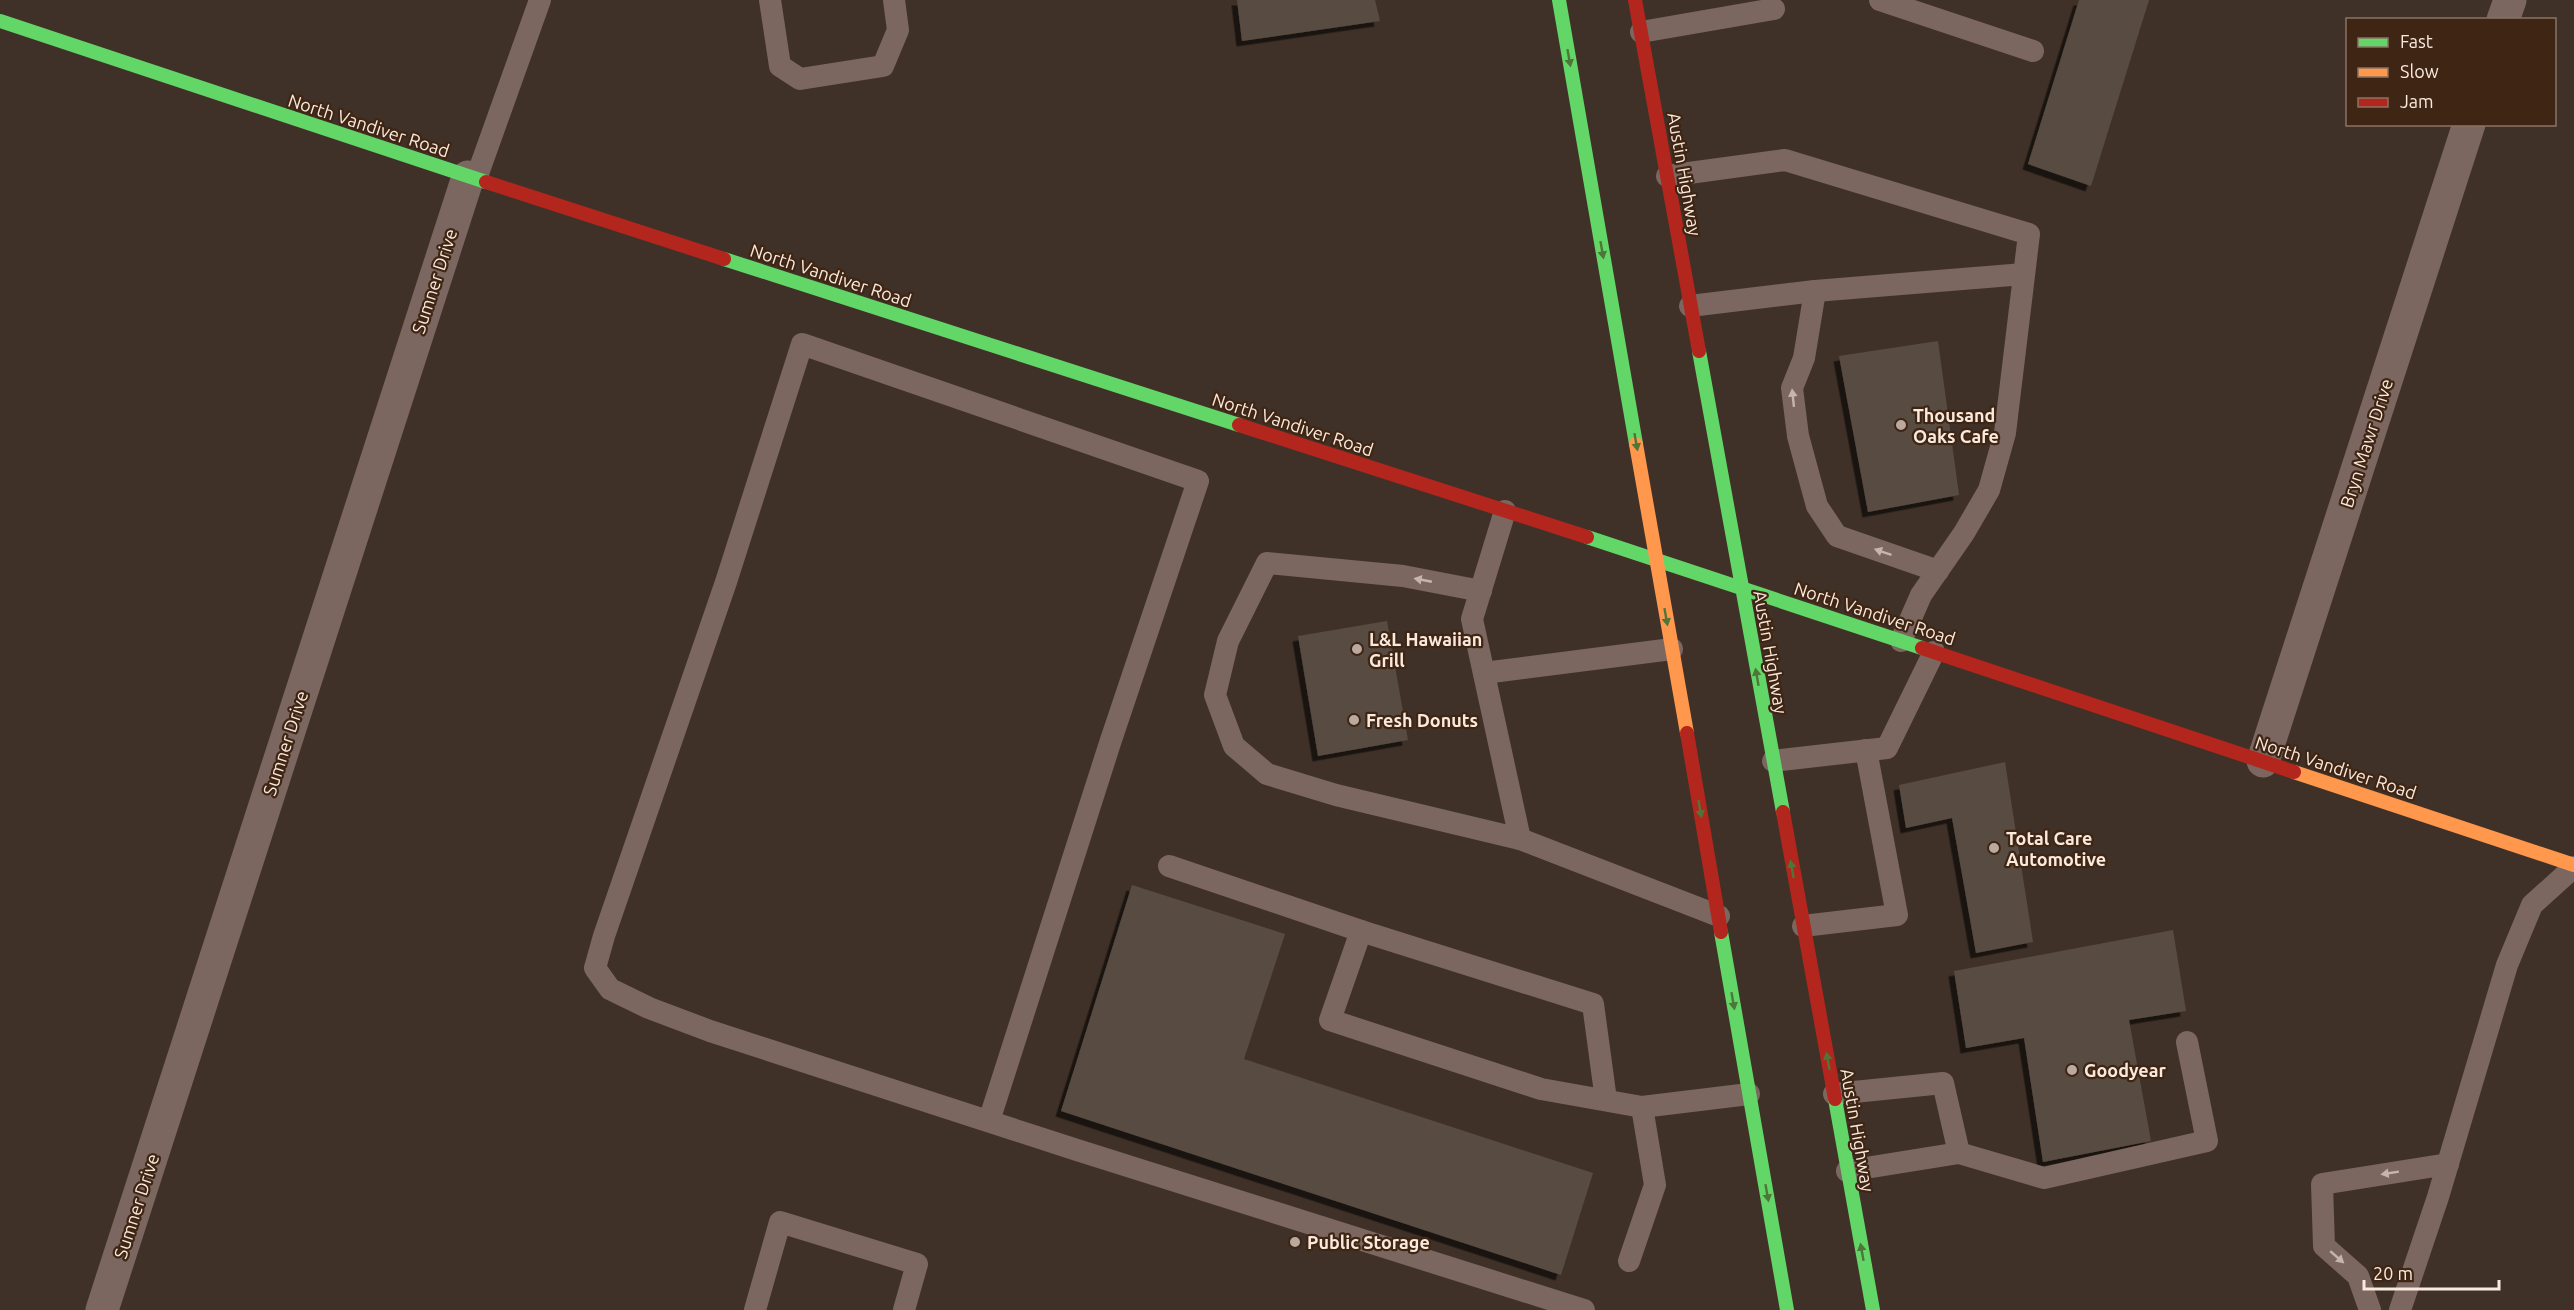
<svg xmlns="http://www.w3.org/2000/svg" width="2574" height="1310" font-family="Ubuntu,sans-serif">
	<defs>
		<filter id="shadow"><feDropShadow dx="-5.5" dy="5.5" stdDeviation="0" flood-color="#0009"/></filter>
	</defs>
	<rect width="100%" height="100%" fill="#403128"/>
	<g fill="#584b43" filter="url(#shadow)">
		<path d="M1237,0H1375L1380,21L1242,41Z"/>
		<path d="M2079,0H2149L2091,186L2028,164Z"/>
		<path d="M1938,341L1959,495L1868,512L1839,356Z"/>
		<path d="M1387,621L1408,740L1318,756L1298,636Z"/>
		<path d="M2005,762L2033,942L1976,953L1952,818L1906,828L1899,785Z"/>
		<path d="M1132,885L1285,934L1244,1059L1593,1173L1561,1275L1061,1111Z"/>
		<path d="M2173,930L2186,1011L2129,1020L2151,1141L2043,1162L2024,1038L1966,1048L1954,971Z"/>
	</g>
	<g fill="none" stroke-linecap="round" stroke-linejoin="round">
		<g stroke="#7b6760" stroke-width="22">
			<path d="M770,0L780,66L800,79L883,66L898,30L894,0"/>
			<path d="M1880,0L2033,51"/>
			<path d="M1641,32L1774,9"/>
			<path d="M1667,176L1785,160L2029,234L2005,433L1989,490L1964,533L1921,595L1901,641"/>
			<path d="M476,179L540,0"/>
			<path d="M1815,291L1804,358L1792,388L1798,436L1817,506L1837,536L1938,571"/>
			<path d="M1690,306L1815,291L2024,274"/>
			<path d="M1505,511L1472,619L1520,839L1719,916"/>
			<path d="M1481,591L1403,576L1267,563L1228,641L1215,695L1234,746L1267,774L1336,795L1520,839"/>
			<path d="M1484,673L1672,649"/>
			<path d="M1773,761L1887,748L1934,652"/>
			<path d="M1169,866L1361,931L1330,1020L1541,1089L1642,1107"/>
			<path d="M1803,926L1897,915L1866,750"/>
			<path d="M1361,931L1593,1004L1606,1100"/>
			<path d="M1834,1094L1943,1083L1959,1153"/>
			<path d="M989,1121L1110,743L1198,481L802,344L726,582L604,936L595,968L610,989L649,1008L710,1031L1077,1150L1584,1310"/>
			<path d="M1847,1171L1959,1153L2044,1178L2207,1141L2187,1042"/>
			<path d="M1629,1261L1655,1185L1642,1107L1749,1094"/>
			<path d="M755,1310L780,1222L917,1264L904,1310"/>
			<path d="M2370,1310L2358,1276L2324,1246L2322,1184L2448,1164"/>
			<path d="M2400,1310L2438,1197L2507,965L2532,905L2574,867"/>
		</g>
		<g stroke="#7b6760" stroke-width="33">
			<path d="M2503,20L2510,0"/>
			<path d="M2263,761L2469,124"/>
			<path d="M102,1310L468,177"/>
		</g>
		<g stroke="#63d668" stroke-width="14">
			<path d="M1559,0L1636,444"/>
			<path d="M0,21L486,182"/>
			<path d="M724,259L1239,425"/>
			<path d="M1699,351L1783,812"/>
			<path d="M1587,537L1922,648"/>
			<path d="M1721,932L1787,1310"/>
			<path d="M1835,1099L1873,1310"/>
		</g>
		<g stroke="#ff974d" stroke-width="14">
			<path d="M1636,444L1687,733"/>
			<path d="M2294,772L2574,865"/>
		</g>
		<g stroke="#b3261e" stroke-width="14">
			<path d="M1635,0L1699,351"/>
			<path d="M486,182L724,259"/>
			<path d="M1239,425L1587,537"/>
			<path d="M1922,648L2294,772"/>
			<path d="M1687,733L1721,932"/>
			<path d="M1783,812L1835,1099"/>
		</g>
	</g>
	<defs><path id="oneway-solid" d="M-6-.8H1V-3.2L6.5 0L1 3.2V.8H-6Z" transform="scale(1.5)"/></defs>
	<g fill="#4f7539">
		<use href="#oneway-solid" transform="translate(1569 58) rotate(80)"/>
		<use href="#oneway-solid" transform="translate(1602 250) rotate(80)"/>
		<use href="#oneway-solid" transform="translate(1636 442) rotate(80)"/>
		<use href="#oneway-solid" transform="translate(1666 617) rotate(80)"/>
		<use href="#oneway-solid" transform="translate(1757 677) rotate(-100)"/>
		<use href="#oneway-solid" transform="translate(1700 809) rotate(80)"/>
		<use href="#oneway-solid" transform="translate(1792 869) rotate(-100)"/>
		<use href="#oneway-solid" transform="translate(1733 1001) rotate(80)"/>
		<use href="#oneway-solid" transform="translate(1828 1061) rotate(-100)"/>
		<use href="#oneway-solid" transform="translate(1767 1193) rotate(80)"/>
		<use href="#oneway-solid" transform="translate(1862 1252) rotate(-100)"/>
	</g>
	<g fill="#c7b5ab">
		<use href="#oneway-solid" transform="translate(1793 398) rotate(-96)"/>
		<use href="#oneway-solid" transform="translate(1883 552) rotate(-161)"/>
		<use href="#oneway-solid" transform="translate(1423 580) rotate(-169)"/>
		<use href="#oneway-solid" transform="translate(2390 1173) rotate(171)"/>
		<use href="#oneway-solid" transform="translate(2337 1257) rotate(41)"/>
	</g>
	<g fill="#b9a99e" stroke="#3f2513" stroke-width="2">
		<circle cx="1901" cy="425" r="6"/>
		<circle cx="1357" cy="649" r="6"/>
		<circle cx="1354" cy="720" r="6"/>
		<circle cx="1994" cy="848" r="6"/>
		<circle cx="2072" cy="1070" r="6"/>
		<circle cx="1295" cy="1242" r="6"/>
	</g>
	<g text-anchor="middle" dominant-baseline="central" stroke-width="4.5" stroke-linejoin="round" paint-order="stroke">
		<g font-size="18" fill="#fae9dd" stroke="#3f2513">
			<text transform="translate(369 125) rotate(18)">North Vandiver Road</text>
			<text transform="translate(1685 174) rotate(80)">Austin Highway</text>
			<text transform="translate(831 275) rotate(18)">North Vandiver Road</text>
			<text transform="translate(434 281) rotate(-72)">Sumner Drive</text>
			<text transform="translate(1293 424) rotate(18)">North Vandiver Road</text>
			<text transform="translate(2366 443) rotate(-72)">Bryn Mawr Drive</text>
			<text transform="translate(1875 613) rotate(18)">North Vandiver Road</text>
			<text transform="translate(1771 652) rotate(80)">Austin Highway</text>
			<text transform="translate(285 743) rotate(-72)">Sumner Drive</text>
			<text transform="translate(2336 767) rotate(18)">North Vandiver Road</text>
			<text transform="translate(1858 1130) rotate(80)">Austin Highway</text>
			<text transform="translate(136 1206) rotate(-72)">Sumner Drive</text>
		</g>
		<g font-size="18" font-weight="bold" fill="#fae9dd" stroke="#3f2513" text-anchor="start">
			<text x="1913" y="415">Thousand<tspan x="1913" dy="21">Oaks Cafe</tspan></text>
			<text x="1369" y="639">L&amp;L Hawaiian<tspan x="1369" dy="21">Grill</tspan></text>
			<text x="1366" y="720">Fresh Donuts</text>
			<text x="2006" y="838">Total Care<tspan x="2006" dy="21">Automotive</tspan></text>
			<text x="2084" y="1070">Goodyear</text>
			<text x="1307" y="1242">Public Storage</text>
		</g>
	</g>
	<rect x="2346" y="18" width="210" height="108" fill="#3f2513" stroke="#8a7364" stroke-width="1.5"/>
	<rect x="2358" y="38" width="30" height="9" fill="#63d668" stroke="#8a7364" stroke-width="1.5"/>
	<text x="2400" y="48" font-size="18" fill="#fae9dd">Fast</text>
	<rect x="2358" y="68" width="30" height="9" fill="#ff974d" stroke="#8a7364" stroke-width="1.5"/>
	<text x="2400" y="78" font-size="18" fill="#fae9dd">Slow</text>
	<rect x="2358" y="98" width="30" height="9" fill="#b3261e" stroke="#8a7364" stroke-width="1.5"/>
	<text x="2400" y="108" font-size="18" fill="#fae9dd">Jam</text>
	<path d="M2364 1280v9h135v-9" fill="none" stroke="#fae9dd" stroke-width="3"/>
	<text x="2373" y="1280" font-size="18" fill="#fae9dd" stroke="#3f2513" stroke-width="4.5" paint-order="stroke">20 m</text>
</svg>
